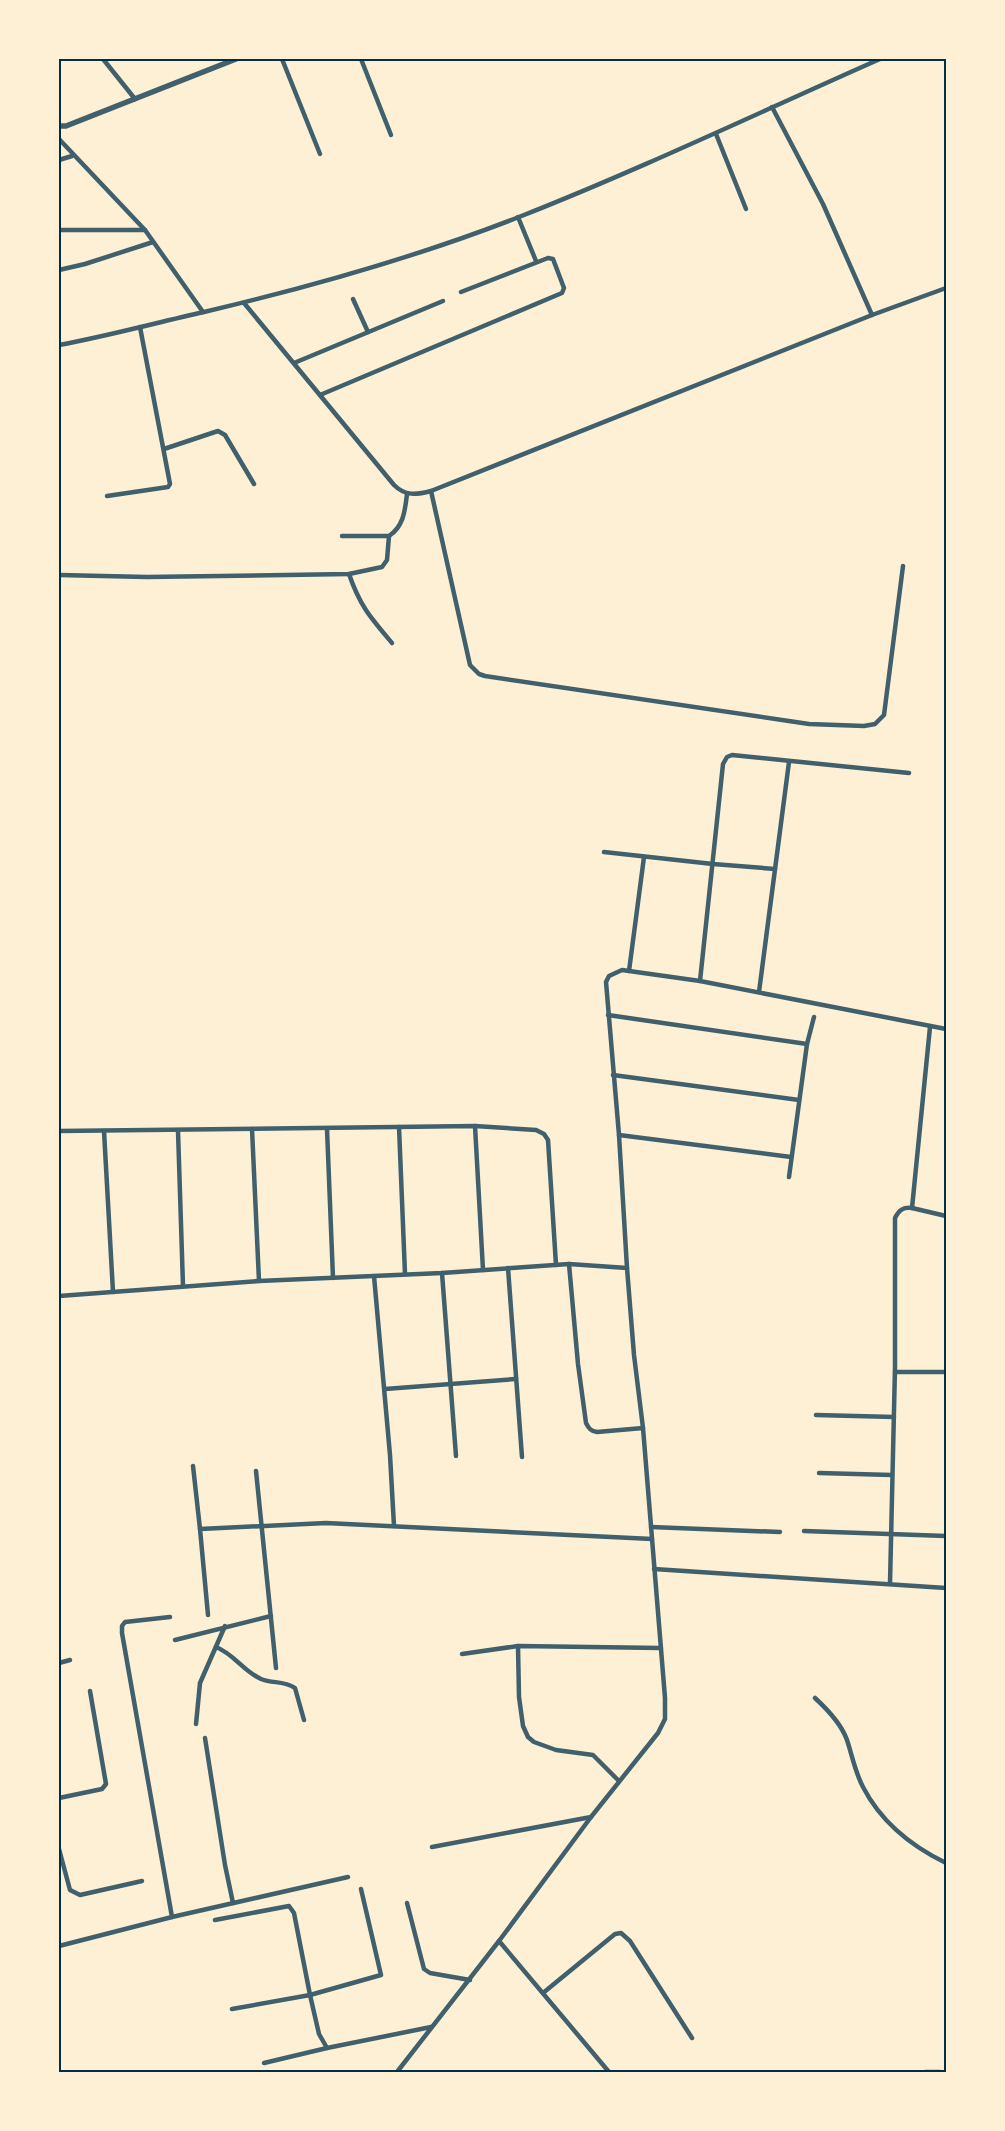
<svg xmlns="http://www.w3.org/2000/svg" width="1005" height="2131" font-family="'Noto Sans',sans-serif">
	<rect width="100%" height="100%" fill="#fdf0d5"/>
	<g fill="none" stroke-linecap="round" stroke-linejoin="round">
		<g stroke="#3f606c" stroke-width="4.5">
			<path d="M103,59L135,99"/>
			<path d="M282,59L320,154"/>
			<path d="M361,59L391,135"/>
			<path d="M772,107L823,204L872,315"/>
			<path d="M716,134L746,209"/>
			<path d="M59,139L145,230L203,312"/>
			<path d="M59,160L72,156"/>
			<path d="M518,217L536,261"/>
			<path d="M59,230H145"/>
			<path d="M59,270L85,264L153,242"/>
			<path d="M353,299L368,332"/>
			<path d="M244,303L394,485C405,496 416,495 431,491L872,315L946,288"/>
			<path d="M59,345C108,336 155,323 204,312C310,287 417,257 519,217C641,169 760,112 880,59"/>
			<path d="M294,363L443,301"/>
			<path d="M320,395L562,293L564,288L553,259L548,258L461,292"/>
			<path d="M164,449L218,431L225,435L254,484"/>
			<path d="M431,491L470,665L479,674L485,676L809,724L864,726L875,724L884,715L903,566"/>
			<path d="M107,496L168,487L170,484L140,327"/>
			<path d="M342,536H389C404,526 405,510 407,494"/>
			<path d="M349,574C360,606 370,617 392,643"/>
			<path d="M59,575L147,577L349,574L382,567L387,560L389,536"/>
			<path d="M604,852L713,864L775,869"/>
			<path d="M629,971L644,857"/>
			<path d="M700,981L723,764L727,757L732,755L909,773"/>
			<path d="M759,992L789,762"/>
			<path d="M608,1015L807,1044"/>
			<path d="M613,1075L799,1100"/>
			<path d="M475,1126L483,1270"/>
			<path d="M399,1127L405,1274"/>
			<path d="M252,1129L259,1281"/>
			<path d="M327,1129L333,1278"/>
			<path d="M59,1131L475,1126L536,1130L544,1134L548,1140L556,1265"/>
			<path d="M104,1131L113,1292"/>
			<path d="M178,1131L183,1286"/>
			<path d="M619,1135L791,1157"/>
			<path d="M789,1177L807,1044L814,1017"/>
			<path d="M912,1208L946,1216"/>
			<path d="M569,1264L578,1364L586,1423C589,1429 591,1431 597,1432L643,1428"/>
			<path d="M508,1268L522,1457"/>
			<path d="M627,1268L619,1135L606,982L609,976L622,970L700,981L946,1029"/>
			<path d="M442,1273L456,1456"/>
			<path d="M374,1276L390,1455L394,1526"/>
			<path d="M59,1296L259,1281L442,1273L569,1264L627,1268L634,1355L643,1428L665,1698V1719L658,1733L591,1817L499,1941L397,2072"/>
			<path d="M895,1372H946"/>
			<path d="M385,1389L516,1379"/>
			<path d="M816,1415L894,1417"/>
			<path d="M193,1466L200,1529"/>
			<path d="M256,1471L276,1668"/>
			<path d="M819,1473L892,1475"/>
			<path d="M651,1527L780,1532"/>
			<path d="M804,1531L946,1536"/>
			<path d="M654,1569L946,1588"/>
			<path d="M890,1584L895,1367V1218C899,1210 903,1207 912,1208L930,1027"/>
			<path d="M208,1615L200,1529L326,1523L652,1539"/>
			<path d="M175,1640L271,1616"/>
			<path d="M518,1646L519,1697L523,1726L528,1737L534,1742L556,1750L593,1755L619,1781"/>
			<path d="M216,1647C234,1654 243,1671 261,1679C273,1684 283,1680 295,1688L304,1720"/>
			<path d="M462,1654L518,1646L661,1648"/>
			<path d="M59,1663L70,1660"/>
			<path d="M815,1698C827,1709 841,1723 847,1740C852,1755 855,1772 863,1787C881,1822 911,1846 946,1863"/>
			<path d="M196,1724L200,1683L225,1626"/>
			<path d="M205,1738L225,1865L233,1903"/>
			<path d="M59,1798L102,1789L106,1784L90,1691"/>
			<path d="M432,1847L591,1817"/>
			<path d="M59,1849L70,1890L80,1895L142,1881"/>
			<path d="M407,1903L424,1969L430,1973L470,1980"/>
			<path d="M172,1917L348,1877"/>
			<path d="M215,1920L289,1906L294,1913L310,1995L381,1975L361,1889"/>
			<path d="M499,1941L609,2072"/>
			<path d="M59,1946L172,1917L122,1633V1626L125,1622L170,1617"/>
			<path d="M543,1993L615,1934L621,1933L630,1941L692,2038"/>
			<path d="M232,2009L310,1995L319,2034L327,2048L431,2027"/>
			<path d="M264,2063L327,2048"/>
			<path d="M925,2072H940"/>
		</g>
		<path stroke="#3f606c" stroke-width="5.5" d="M59,126H66L236,59"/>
	</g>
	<rect width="1005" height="2131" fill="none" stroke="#fdf0d5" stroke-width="120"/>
	<rect x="60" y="60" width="885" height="2011" fill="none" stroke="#003049" stroke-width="2"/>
</svg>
